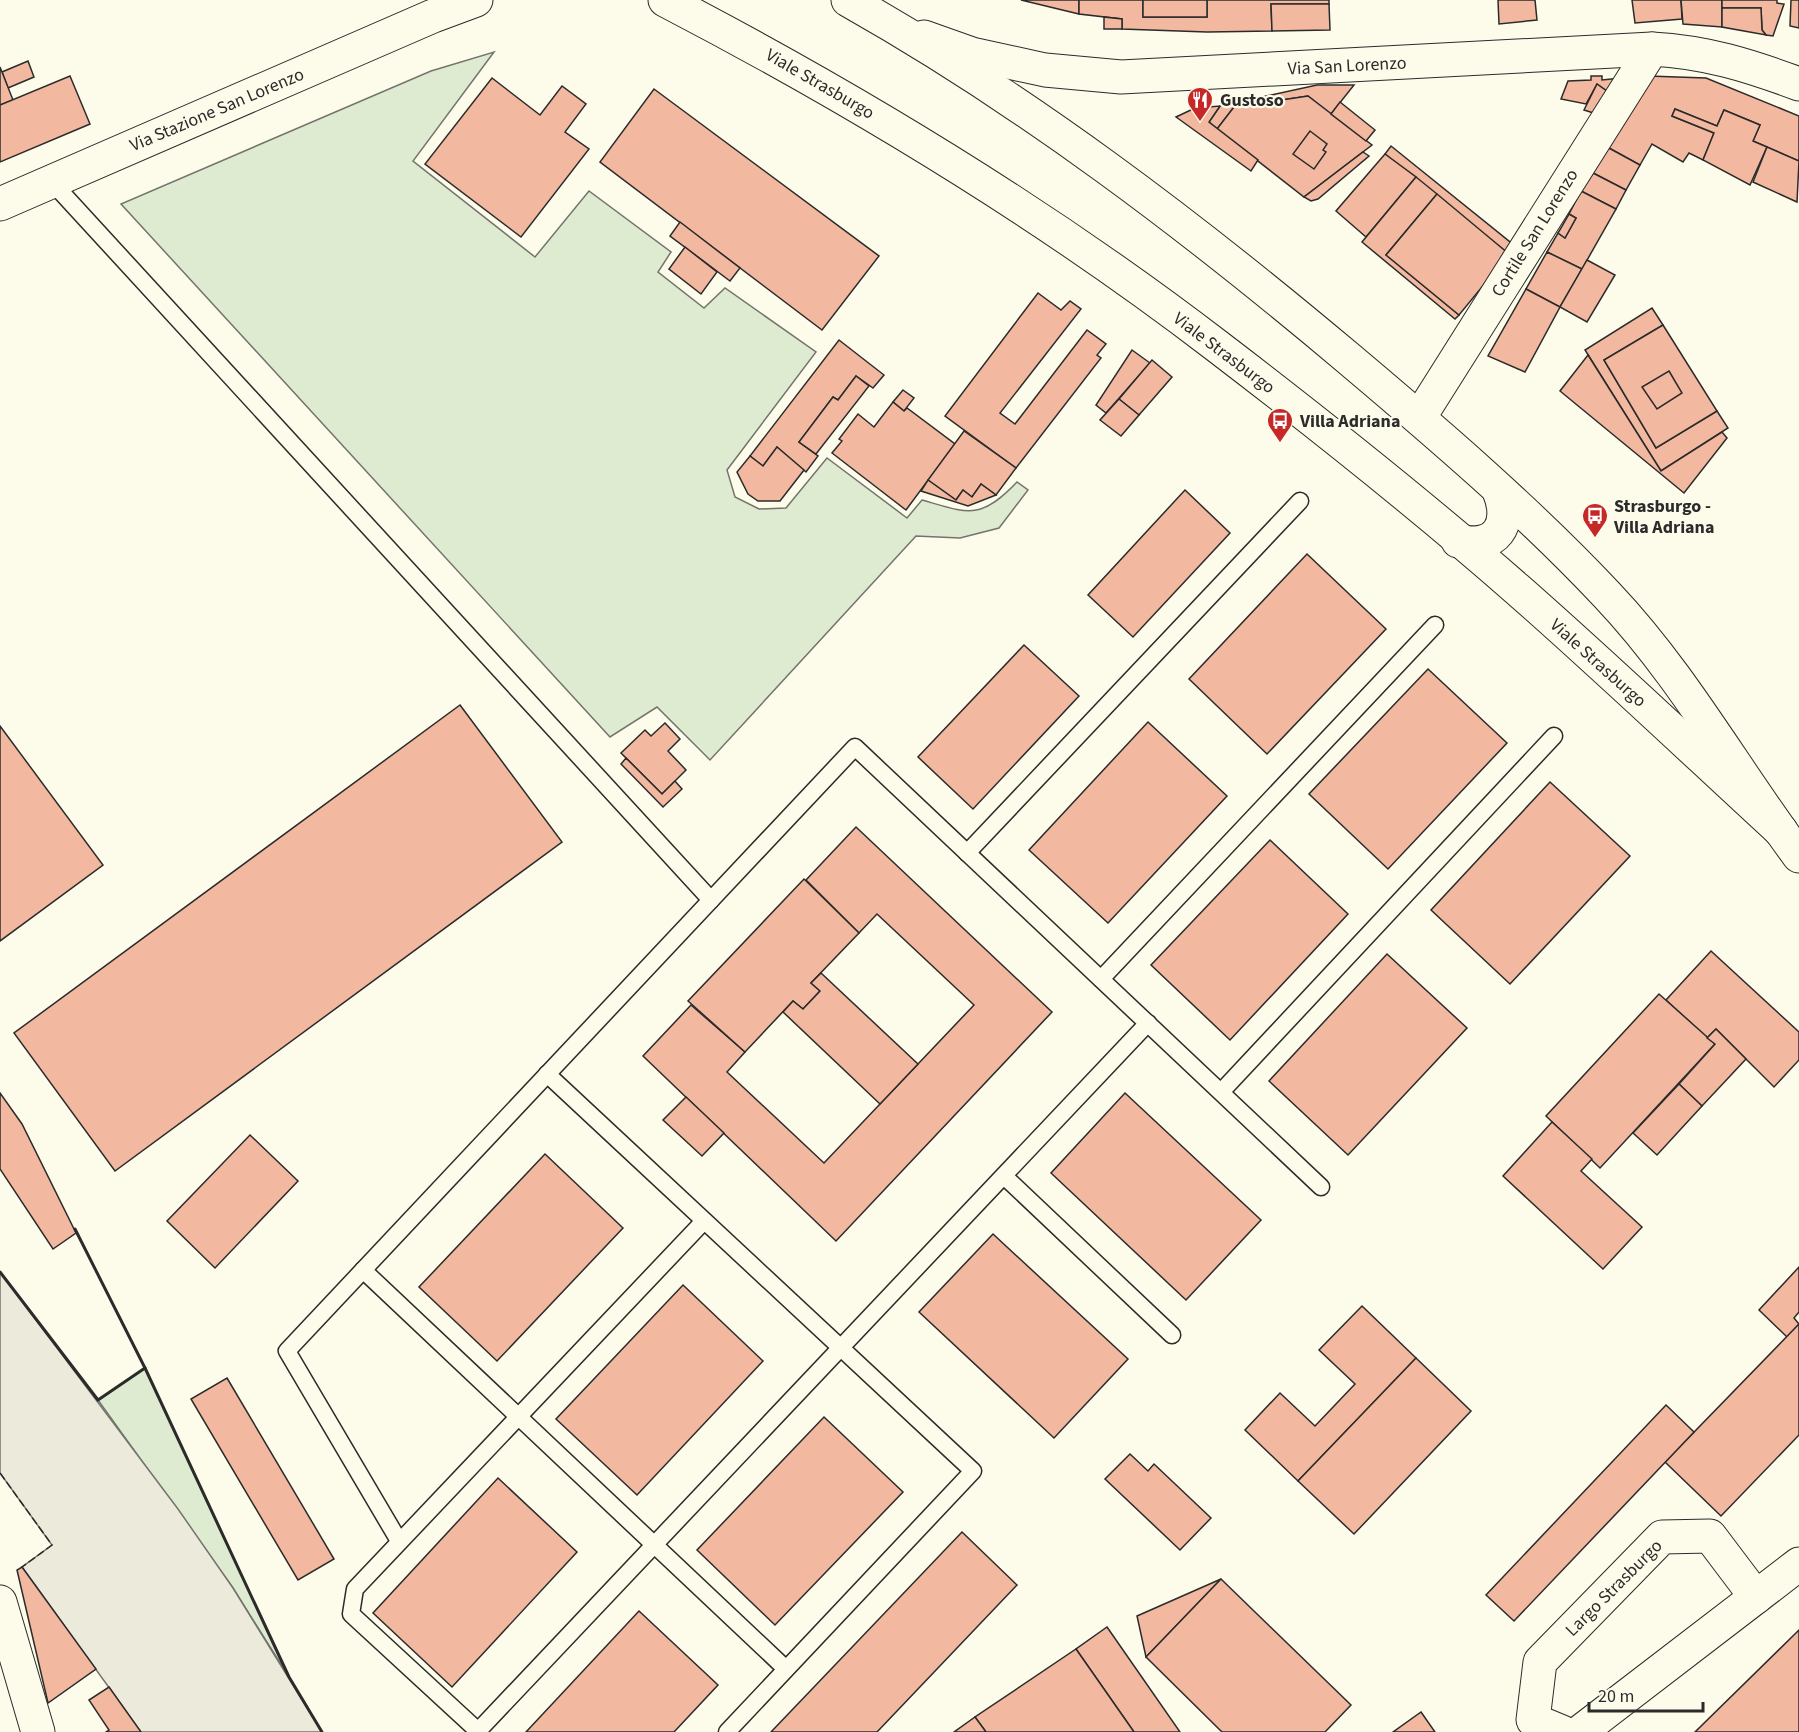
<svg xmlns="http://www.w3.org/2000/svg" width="1799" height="1732" font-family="'Source Sans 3',sans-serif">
	<rect width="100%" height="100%" fill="#fdfbea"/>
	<g fill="#deebd1" stroke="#74746e" stroke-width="1.5">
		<path d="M494,52L413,161L535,257L589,191L671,252L658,272L704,308L725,288L816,352L727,470L735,497L759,509L786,508L827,458L907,518L922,500C968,513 980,521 1017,482L1028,490L999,528L960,538L916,536L710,760L657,707L610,737L121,204L431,71Z"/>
		<path d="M145,1368L289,1677L233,1588L98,1400Z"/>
	</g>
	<path fill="#eceadb" stroke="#74746e" stroke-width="1.5" d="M0,1272L178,1509L233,1588L322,1732H141L22,1567L52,1545L0,1473Z"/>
	<g fill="#f2b8a0" stroke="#2b2b2b" stroke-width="1.5">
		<path d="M1021,0H1079V14Z"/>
		<path d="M1079,0H1143V17H1207V0H1329V4H1271L1272,31L1207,32L1122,29V19L1079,14Z"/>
		<rect x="1143" y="0" width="64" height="17"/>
		<path d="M1498,0H1535L1537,20L1499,24Z"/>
		<path d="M1632,0H1681L1682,19L1635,23Z"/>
		<path d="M1681,0H1722V27L1683,24Z"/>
		<path d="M1722,0H1777V3L1784,4L1773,36L1766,35L1762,30L1761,8H1722Z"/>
		<path d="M1791,0H1799V28L1790,26Z"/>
		<path d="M1271,4H1329L1330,30L1272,31Z"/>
		<path d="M1722,8H1761L1762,30L1766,35L1722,27Z"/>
		<path d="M1104,17L1122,19V29H1104Z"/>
		<path d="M28,61L34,77L8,88L2,72Z"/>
		<path d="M0,67L13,100L0,105Z"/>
		<path d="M70,76L90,124L0,162V105Z"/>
		<path d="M1591,76H1602V80L1622,78L1611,94L1597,84L1586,104L1561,99L1568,81L1591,80Z"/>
		<path d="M1648,76L1706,78L1799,116V161L1753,141L1760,125L1724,110L1717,126L1675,109L1672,116L1714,133L1703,160L1689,153L1683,162L1652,144L1640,165L1607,147Z"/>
		<path d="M492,78L540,115L562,86L586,104L565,132L589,149L521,237L425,164Z"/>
		<path d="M1597,84L1611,94L1600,115L1584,110Z"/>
		<path d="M1317,85H1354L1331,114L1308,96L1234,107L1217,129L1209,122L1220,106Z"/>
		<path d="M654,89L879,256L822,330L600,162Z"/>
		<path d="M1308,96L1372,145L1304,197L1217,129L1234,107Z"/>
		<path d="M1340,102L1375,130L1366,141L1331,114Z"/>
		<path d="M1220,106L1209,122L1258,160L1251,171L1176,117L1195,108Z"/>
		<path d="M1675,109L1717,126L1724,110L1760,125L1753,141L1767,147L1750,185L1703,160L1714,133L1672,116Z"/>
		<path d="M1310,131L1327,144L1323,150L1326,152L1314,169L1293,154Z"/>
		<path d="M1391,146L1515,246L1509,254L1385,154Z"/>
		<path d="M1607,147L1640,165L1626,190L1593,173Z"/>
		<path d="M1767,147L1799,161L1797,202L1753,182Z"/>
		<path d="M1363,152L1369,156L1318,199L1311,201L1304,197Z"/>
		<path d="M1385,154L1416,177L1366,237L1336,211Z"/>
		<path d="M1593,173L1626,190L1616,209L1581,191Z"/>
		<path d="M1416,177L1437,194L1386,255L1459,315L1455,319L1362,242Z"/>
		<path d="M1581,191L1616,209L1582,269L1547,252L1558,233L1565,238L1576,218L1569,214Z"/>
		<path d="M1437,194L1509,254L1459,315L1386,255Z"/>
		<path d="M1569,214L1576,218L1565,238L1558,233Z"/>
		<path d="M680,222L740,268L730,281L670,236Z"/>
		<path d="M685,247L717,272L701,294L669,269Z"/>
		<path d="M1547,252L1582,269L1560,307L1526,289Z"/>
		<path d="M1587,260L1615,275L1587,322L1560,307Z"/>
		<path d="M1526,289L1560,307L1525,372L1488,356Z"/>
		<path d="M1038,293L1061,310L1070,301L1081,309L1000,413L1015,424L1087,330L1106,344L1097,355L1101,358L1016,468L945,416Z"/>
		<path d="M1652,308L1663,325L1604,360L1656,448L1717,411L1728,428L1661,471L1585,350Z"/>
		<path d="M1663,325L1717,411L1656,448L1604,360Z"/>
		<path d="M839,340L884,375L873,388L856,376L838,400L833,397L799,442L818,456L806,472L777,447L763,466L750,456Z"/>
		<path d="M1132,350L1150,363L1106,413L1096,405Z"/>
		<path d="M1588,355L1661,471L1722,432L1727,438L1684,493L1560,391Z"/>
		<path d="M1152,360L1172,377L1139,415L1119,399Z"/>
		<path d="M1669,371L1682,393L1657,409L1642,387Z"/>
		<path d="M856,376L869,386L816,454L799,442L833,397L838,400Z"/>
		<path d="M903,390L914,398L904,411L893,402Z"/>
		<path d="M1119,399L1139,415L1121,436L1100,420Z"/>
		<path d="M893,402L904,411L907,408L955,444L906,510L832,453L842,441L839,439L858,414L874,427Z"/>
		<path d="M964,431L1016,468L996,495L981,484L972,497L963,490L956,500L928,480Z"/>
		<path d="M777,447L804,470L780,501H758L748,494L737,472L750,456L763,466Z"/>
		<path d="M928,480L956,500L963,490L972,497L981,484L996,495L968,506L921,491Z"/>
		<path d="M1185,490L1230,533L1133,637L1088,595Z"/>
		<path d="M1307,554L1386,629L1267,754L1189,679Z"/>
		<path d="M1024,645L1079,696L973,809L918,757Z"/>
		<path d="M1428,669L1507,743L1388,869L1309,794Z"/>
		<path d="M460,705L562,842L115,1171L14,1033Z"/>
		<path d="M1148,722L1227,796L1108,923L1029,850Z"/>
		<path d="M665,723L680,739L668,751L686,770L662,794L621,753L645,730L651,736Z"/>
		<path d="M0,726L103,865L0,941Z"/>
		<path d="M626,758L662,794L675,781L682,789L663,807L621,764Z"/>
		<path d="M1550,782L1630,856L1510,984L1431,910Z"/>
		<path d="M856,827L1052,1012L836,1241L643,1056L691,1005L745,1052L727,1072L824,1163L974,1005L877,914L859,933L806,880Z"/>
		<path d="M1270,840L1348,914L1230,1040L1151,965Z"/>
		<path d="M804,879L859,933L811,983L820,991L803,1009L793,1001L745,1052L688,1001Z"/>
		<path d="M1711,951L1799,1032V1060L1774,1087L1716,1029L1707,1038L1666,1000Z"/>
		<path d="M1387,954L1467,1028L1348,1155L1269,1081Z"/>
		<path d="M821,973L918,1064L880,1104L783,1012L793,1001L803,1009L820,991L811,983Z"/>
		<path d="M1659,994L1715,1044L1600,1168L1546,1116Z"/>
		<path d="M1716,1029L1746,1059L1702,1106L1679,1084L1715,1044L1707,1038Z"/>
		<path d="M1679,1084L1702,1106L1657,1155L1633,1133Z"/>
		<path d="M0,1093L22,1124L76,1233L53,1249L0,1169Z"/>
		<path d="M1125,1093L1261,1220L1186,1300L1051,1173Z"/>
		<path d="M686,1097L724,1133L702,1156L663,1120Z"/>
		<path d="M1552,1122L1592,1159L1581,1171L1642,1227L1603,1269L1503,1176Z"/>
		<path d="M250,1135L298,1181L215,1268L167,1221Z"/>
		<path d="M545,1154L623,1228L497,1361L419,1287Z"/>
		<path d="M993,1234L1128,1359L1054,1438L919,1312Z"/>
		<path d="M1799,1267V1312L1794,1318L1799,1324L1787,1337L1759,1310Z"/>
		<path d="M683,1285L763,1361L637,1495L556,1419Z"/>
		<path d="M1362,1306L1416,1358L1298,1481L1245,1430L1280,1393L1315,1426L1355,1384L1319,1350Z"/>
		<path d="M1799,1324V1435L1721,1516L1665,1462Z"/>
		<path d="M1416,1358L1471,1411L1354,1534L1298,1481Z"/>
		<path d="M227,1378L334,1559L298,1580L191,1399Z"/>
		<path d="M1666,1405L1694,1432L1514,1621L1486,1595Z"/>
		<path d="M824,1417L903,1492L775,1625L697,1550Z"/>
		<path d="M1130,1454L1148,1471L1154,1464L1211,1518L1180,1550L1105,1479Z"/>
		<path d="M498,1478L577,1552L452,1687L373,1613Z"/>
		<path d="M962,1532L1017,1585L877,1732H771Z"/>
		<path d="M22,1567L96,1669L48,1703L17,1570Z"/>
		<path d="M1221,1579L1146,1657L1137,1616Z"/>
		<path d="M1221,1579L1351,1705L1325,1732H1222L1146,1657Z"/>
		<path d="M639,1611L718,1685L674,1732H526Z"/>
		<path d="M1107,1627L1180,1732H1134L1076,1649Z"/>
		<path d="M1799,1630V1732H1695Z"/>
		<path d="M1076,1649L1134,1732H986L975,1717Z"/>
		<path d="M109,1687L141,1732H106L109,1730L89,1700Z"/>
		<path d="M1421,1712L1435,1732H1393Z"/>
		<path d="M975,1717L986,1732H954Z"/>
	</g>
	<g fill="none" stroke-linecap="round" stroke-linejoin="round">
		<defs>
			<g id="service">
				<path d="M51,181L711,900L855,747L1321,1187"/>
				<path d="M967,853L1300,501"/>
				<path d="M1101,979L1435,625"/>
				<path d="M547,1074L973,1471L727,1732"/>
				<path d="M1221,1092L1554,736"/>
				<path d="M1004,1176L1172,1335"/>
				<path d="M363,1270L786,1669"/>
				<path d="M399,1541L287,1351L711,900"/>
				<path d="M478,1731L1148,1023"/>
				<path d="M479,1732L351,1614L355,1589L704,1221"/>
			</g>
			<g id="minor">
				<path d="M924,37L972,54L1045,70L1121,77L1652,49C1706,52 1748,65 1799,84"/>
				<path d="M0,204L433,16L476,0"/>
				<path d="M1419,418L1652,49"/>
				<path d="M0,1602L38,1732"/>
				<path d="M1562,1732L1533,1720L1540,1662L1662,1537L1710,1536L1756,1597"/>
				<path d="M1580,1732L1799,1564"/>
			</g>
			<g id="tertiary">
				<path d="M665,0C857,100 1045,214 1217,346C1319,424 1421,505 1517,589C1607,668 1693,750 1781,831"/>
				<path d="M848,0C1027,101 1191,226 1348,358C1437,433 1527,510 1607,595C1682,674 1734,769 1799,856"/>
				<path d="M1458,541C1496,550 1513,525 1499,491"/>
			</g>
		</defs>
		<use href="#service" stroke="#2b2b2b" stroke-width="19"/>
		<use href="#minor" stroke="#2b2b2b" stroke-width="35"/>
		<use href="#tertiary" stroke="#2b2b2b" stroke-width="35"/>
		<use href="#service" stroke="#fdfbea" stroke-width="16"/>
		<use href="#minor" stroke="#fdfbea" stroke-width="33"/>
		<use href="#tertiary" stroke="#fdfbea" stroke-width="33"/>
		<path stroke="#2b2b2b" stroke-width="1.5" stroke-dasharray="8 3" stroke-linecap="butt" d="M0,1473L52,1545L22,1567"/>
		<g stroke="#2b2b2b" stroke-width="3">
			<path d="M0,1272L98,1400L145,1368L75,1229"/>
			<path d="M145,1368L289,1677L322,1732"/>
		</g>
	</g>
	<defs>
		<symbol id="restaurant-pin" viewBox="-11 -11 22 30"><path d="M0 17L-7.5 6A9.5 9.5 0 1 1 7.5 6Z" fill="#c62828" stroke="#fdfbea"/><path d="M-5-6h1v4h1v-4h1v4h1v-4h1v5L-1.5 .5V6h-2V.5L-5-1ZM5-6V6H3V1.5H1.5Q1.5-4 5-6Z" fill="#fff"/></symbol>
		<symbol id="bus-pin" viewBox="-11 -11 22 30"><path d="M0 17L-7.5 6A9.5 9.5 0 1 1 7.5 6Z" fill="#c62828" stroke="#fdfbea"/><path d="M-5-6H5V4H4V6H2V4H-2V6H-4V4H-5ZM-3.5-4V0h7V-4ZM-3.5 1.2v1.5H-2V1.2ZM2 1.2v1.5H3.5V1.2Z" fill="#fff"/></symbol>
	</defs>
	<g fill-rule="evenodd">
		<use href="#restaurant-pin" x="1185" y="85" width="30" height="40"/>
		<use href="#bus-pin" x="1265" y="406" width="30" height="40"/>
		<use href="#bus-pin" x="1580" y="501" width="30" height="40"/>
	</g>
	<g text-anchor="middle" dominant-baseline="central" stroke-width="4.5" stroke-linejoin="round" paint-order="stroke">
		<g font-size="18" fill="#2b2b2b" stroke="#fdfbea">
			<text transform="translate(1347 66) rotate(-3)">Via San Lorenzo</text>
			<text transform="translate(820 84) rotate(30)">Viale Strasburgo</text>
			<text transform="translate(217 110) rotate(-23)">Via Stazione San Lorenzo</text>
			<text transform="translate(1535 233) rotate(-58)">Cortile San Lorenzo</text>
			<text transform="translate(1224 353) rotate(37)">Viale Strasburgo</text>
			<text transform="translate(1598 663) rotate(42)">Viale Strasburgo</text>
			<text transform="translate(1614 1588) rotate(-45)">Largo Strasburgo</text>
		</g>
		<g font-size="18" font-weight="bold" fill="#2b2b2b" stroke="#fdfbea" text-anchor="start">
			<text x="1220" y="100">Gustoso</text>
			<text x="1300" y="421">Villa Adriana</text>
			<text x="1614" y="506">Strasburgo -<tspan x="1614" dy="21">Villa Adriana</tspan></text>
		</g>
	</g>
	<path d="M1589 1702v9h114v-9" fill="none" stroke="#2b2b2b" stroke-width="3"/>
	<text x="1598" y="1702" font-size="18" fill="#2b2b2b" stroke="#fdfbea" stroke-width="4.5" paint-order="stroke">20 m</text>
</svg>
